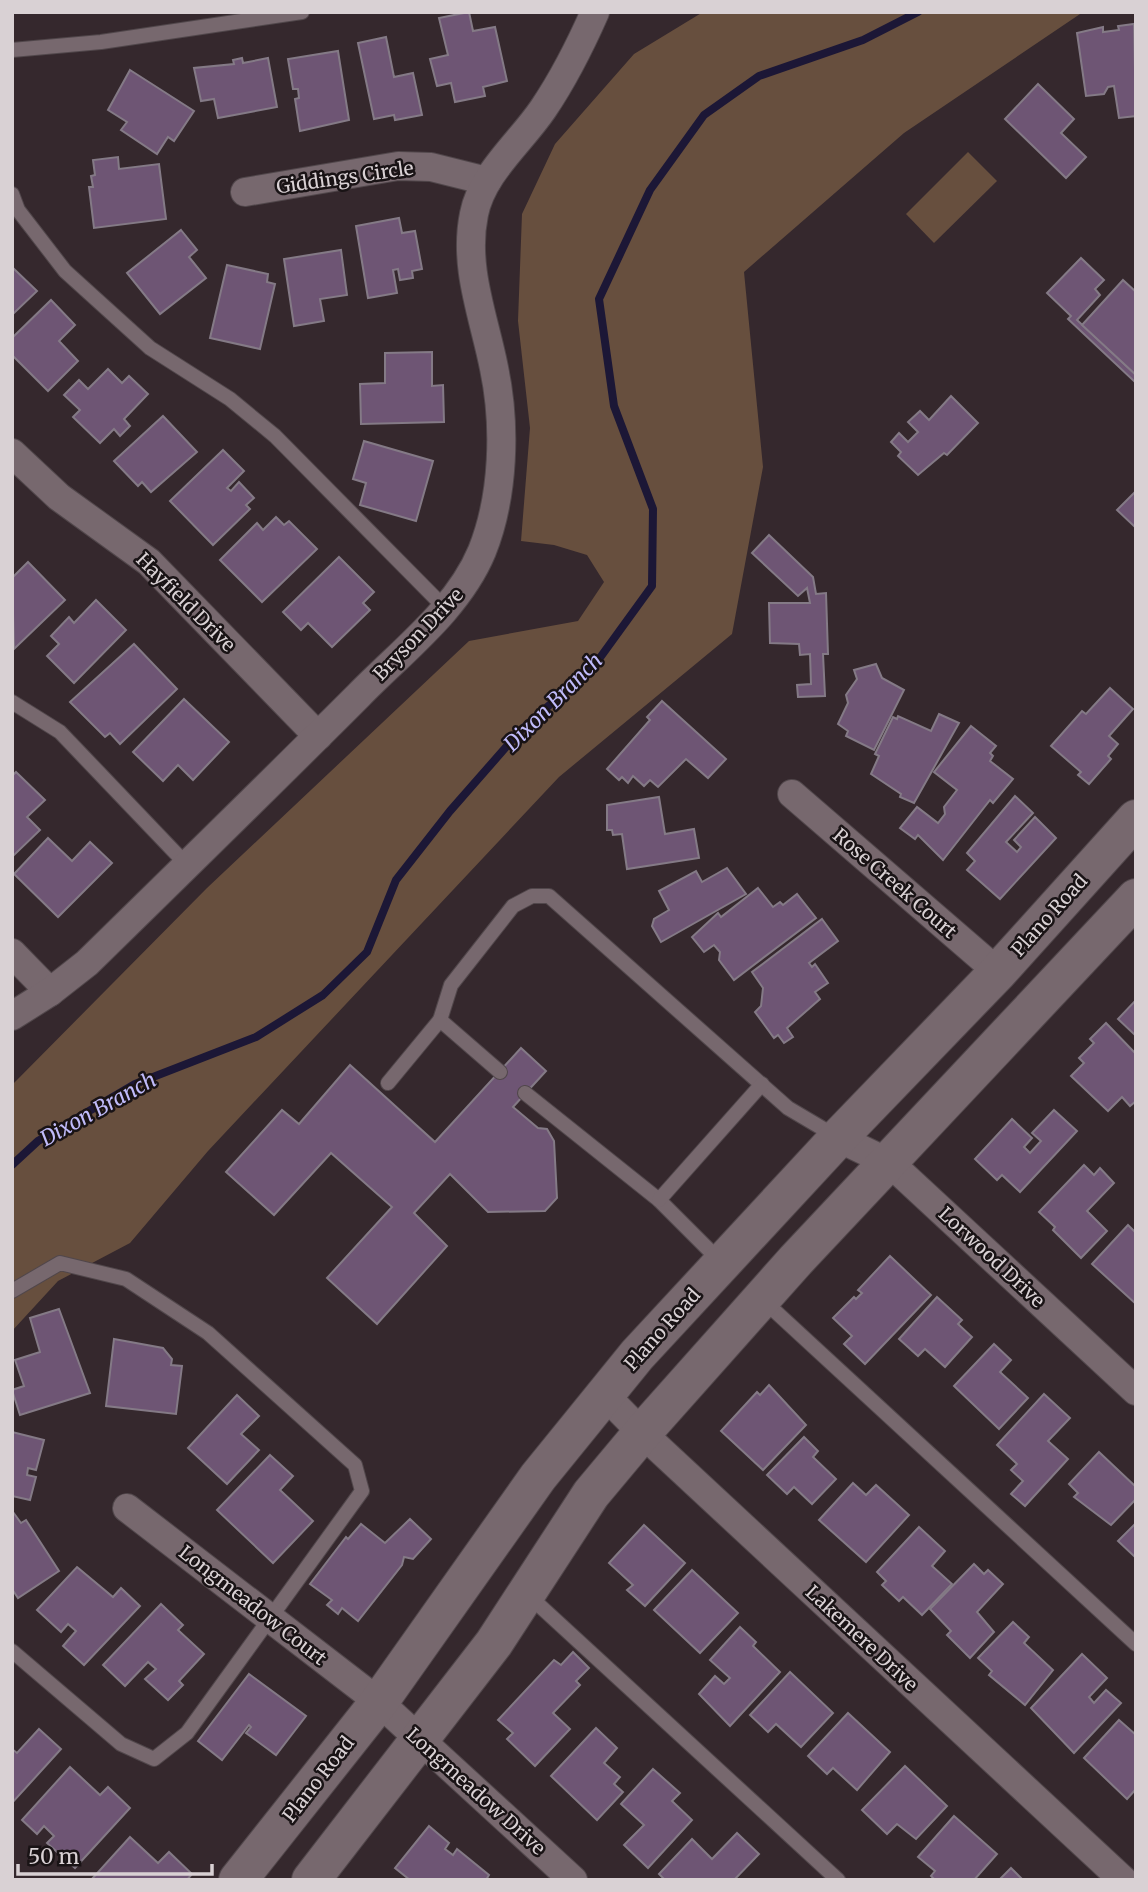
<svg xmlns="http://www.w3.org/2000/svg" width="1148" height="1892" font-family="Merriweather,serif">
	<rect width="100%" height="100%" fill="#35282d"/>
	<g fill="#674f3e">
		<path d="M703,12H1083L904,133L744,272L763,467L732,634L559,777L208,1151L130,1243L58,1281L12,1331V1085L207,888L469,641L578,621L604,582L587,555L554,545L521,541L530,428L518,321L522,214L555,144L634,54Z"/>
		<path d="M968,152L997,181L934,243L906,214Z"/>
	</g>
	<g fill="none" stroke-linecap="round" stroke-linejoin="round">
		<path stroke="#1c1736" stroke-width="8" d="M12,1165L38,1141L135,1084L256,1037L323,995L367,952L396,880L450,811L521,730L594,666L652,586L653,509L614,406L599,299L650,190L704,115L759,76L863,40L918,12"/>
	</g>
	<g fill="#6e5574" stroke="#847a86" stroke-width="2">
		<path d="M469,12L473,31L495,27L507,81L483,87L485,96L455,102L451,83L437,86L430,59L448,55L439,18Z"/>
		<path d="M1134,24L1136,116L1119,118L1114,86L1108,87L1104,94L1086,96L1077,33L1103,27V32L1119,30L1118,26Z"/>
		<path d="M386,37L394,77L413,73L422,115L395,120L394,115L374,119L358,43Z"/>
		<path d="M338,51L349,120L300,131L295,99L299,98L298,89H293L288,59Z"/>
		<path d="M242,58L243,63L268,58L277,107L218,118L214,99L201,101L194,68L234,64L233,60Z"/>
		<path d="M130,70L194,111L174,141L168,137L157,154L121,130L127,122L108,110Z"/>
		<path d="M1038,84L1074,119L1061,133L1086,157L1066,178L1005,119Z"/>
		<path d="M118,157L119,169L159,164L166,219L94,228L89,187H93L91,176L95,175L93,160Z"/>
		<path d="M399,218L402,233L415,231L422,269L412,271L413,278L400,280L398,269L393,270L397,293L368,298L356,226Z"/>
		<path d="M181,230L197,250L189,257L206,278L160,314L127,273Z"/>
		<path d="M341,250L347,295L320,299L324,321L294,326L284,259Z"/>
		<path d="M1081,258L1104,280L1095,289L1100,295L1077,320L1136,375V383L1068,319L1071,316L1047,293Z"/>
		<path d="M227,265L268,274L267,282L275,284L260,349L210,338Z"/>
		<path d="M12,267L37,291L12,315Z"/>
		<path d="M1123,280L1136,292V375L1082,325Z"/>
		<path d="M51,300L75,325L59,341L78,361L48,391L12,355V338Z"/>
		<path d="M432,352V386L443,385L444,422L361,424L360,384L385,383V353Z"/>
		<path d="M108,369L122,383L129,376L148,394L124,419L130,426L120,436L114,429L100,443L73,417L80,410L64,395L79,380L88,389Z"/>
		<path d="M951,396L978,423L947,455L944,453L918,475L898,456L901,452L891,442L899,433L908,442L918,432L908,422L920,411L929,420Z"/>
		<path d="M163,416L197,452L151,492L142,482L138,486L114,461Z"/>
		<path d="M364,441L433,461L416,521L360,505L366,483L353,479Z"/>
		<path d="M223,450L244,471L227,488L231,491L239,482L254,498L246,505L250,509L213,545L170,501Z"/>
		<path d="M1136,491V528L1117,510Z"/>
		<path d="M276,517L284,525L289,521L317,549L262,602L220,560L257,523L263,530Z"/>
		<path d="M769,535L813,577L816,594L826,593L828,654H823L825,696L798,697L797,685L811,684L810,654L800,655L799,644L770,643L769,603H810L807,588L798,596L752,553Z"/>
		<path d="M339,557L374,592L363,603L370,610L332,647L308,623L301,630L283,612Z"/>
		<path d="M28,562L65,600L14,649L12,578Z"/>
		<path d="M96,600L126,630L74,683L47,656L59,644L51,636L69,617L74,623Z"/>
		<path d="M134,644L177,689L120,744L110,733L105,737L70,702Z"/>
		<path d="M876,664L882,678L904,690L874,750L846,736L848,731L838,724L848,703L846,695L857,679L854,670Z"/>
		<path d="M1110,688L1133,709L1109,736L1118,744L1108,756L1111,759L1089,784L1078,775L1081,772L1051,746L1082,711L1086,714Z"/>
		<path d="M184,699L229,742L193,780L178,765L163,781L133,752Z"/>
		<path d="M662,701L726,759L708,778L686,759L658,787L650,780L644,786L633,776L628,783L622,777L619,780L607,769L650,720L647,717Z"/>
		<path d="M939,714L959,723L914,803L900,797L901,794L871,774L879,756L875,754L893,717L897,719L898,716L931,731Z"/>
		<path d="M971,726L996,746L990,753L993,756L990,761L1013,779L993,803L990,800L943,860L918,835L915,839L900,828L917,807L938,823L945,814L944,807L957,790L934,772Z"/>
		<path d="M16,772L45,800L27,817L40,830L12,857V776Z"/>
		<path d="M1015,796L1033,813L1006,842L1017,852L1021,847L1014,840L1035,817L1056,838L1000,899L967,870L975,861L967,853Z"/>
		<path d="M659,797L665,834L694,829L699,858L627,869L622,834L613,835L612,830H607V805Z"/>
		<path d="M48,838L72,861L90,842L112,863L58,917L14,874Z"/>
		<path d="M727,868L746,894L661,942L652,926L654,919L669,910L659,891L696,871L702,882Z"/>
		<path d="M758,888L773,907L780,902L783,905L797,894L816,918L734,980L719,960L720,952L714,945L704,952L692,937L718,913L721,917Z"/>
		<path d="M822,919L838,941L809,963L812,967L815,964L828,983L815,992L820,999L787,1028L793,1037L784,1043L778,1035L774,1038L755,1012L761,1006L763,988L752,972Z"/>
		<path d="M1136,1000V1036L1118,1019Z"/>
		<path d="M1106,1023L1136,1054V1101L1130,1106L1122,1097L1108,1111L1071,1076L1084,1063L1079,1058L1094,1043L1090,1039Z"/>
		<path d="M521,1048L546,1071L513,1107L538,1128L547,1129L554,1141L557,1198L545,1211L488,1212L450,1174L414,1213L447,1246L377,1324L327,1278L392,1207L331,1153L274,1215L226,1172L282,1110L299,1124L350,1065L435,1142Z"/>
		<path d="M1054,1110L1077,1131L1020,1192L1002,1175L997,1180L975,1159L1012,1119L1032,1138L1024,1147L1030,1153L1041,1141L1032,1133Z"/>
		<path d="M1084,1165L1094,1175L1100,1168L1114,1183L1087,1211L1107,1231L1081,1258L1053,1230L1055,1227L1039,1212Z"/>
		<path d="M1128,1225L1136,1233V1304L1092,1264Z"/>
		<path d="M890,1256L931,1295L865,1364L844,1344L852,1336L833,1318L854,1297L856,1299L862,1293L858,1290Z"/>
		<path d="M937,1297L962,1320L958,1324L972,1337L945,1367L925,1349L918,1356L899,1339Z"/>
		<path d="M59,1309L90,1393L20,1415L12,1390L24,1386L15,1360L40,1352L30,1318Z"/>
		<path d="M114,1339L163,1348L172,1359L171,1365L182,1366L176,1414L106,1406Z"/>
		<path d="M994,1344L1011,1360L1000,1372L1028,1398L999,1429L954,1386Z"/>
		<path d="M769,1385L806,1425L763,1470L721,1431L757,1392L760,1395Z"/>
		<path d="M1044,1394L1070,1418L1048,1441L1068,1459L1025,1506L1011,1494L1023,1481L1011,1470L1017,1464L997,1445Z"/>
		<path d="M237,1395L259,1416L241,1434L259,1450L227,1484L188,1448Z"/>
		<path d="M12,1432L44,1440L36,1470L28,1468L27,1475L36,1477L30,1500L12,1496Z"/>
		<path d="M804,1437L818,1451L813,1457L836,1479L812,1504L794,1487L787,1494L767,1475Z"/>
		<path d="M1099,1452L1136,1487V1499L1111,1525L1074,1497L1078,1493L1069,1484Z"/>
		<path d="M270,1455L293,1476L280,1490L313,1521L273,1563L217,1510Z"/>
		<path d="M853,1483L866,1495L876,1485L909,1515L866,1562L819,1520Z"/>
		<path d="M13,1512L21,1523L26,1520L59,1571L18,1598L12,1589Z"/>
		<path d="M410,1519L431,1539L413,1559L404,1557L402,1565L358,1621L342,1608L338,1614L327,1605L332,1600L310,1584L346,1537L348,1539L361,1524L385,1543Z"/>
		<path d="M1136,1523V1558L1118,1541Z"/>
		<path d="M644,1525L685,1563L645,1606L627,1590L633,1585L609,1563Z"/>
		<path d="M919,1527L945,1551L932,1566L952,1584L922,1615L903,1597L899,1601L882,1585L886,1581L877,1572Z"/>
		<path d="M974,1564L984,1574L988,1570L1003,1584L977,1612L994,1632L970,1658L947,1635L951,1631L930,1609Z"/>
		<path d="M77,1567L113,1597L121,1588L140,1606L84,1665L63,1646L76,1631L68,1624L61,1632L37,1610Z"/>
		<path d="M692,1570L738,1613L700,1653L654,1610Z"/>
		<path d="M161,1604L183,1625L178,1630L204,1654L179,1681L183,1685L168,1700L145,1679L156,1669L148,1662L125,1686L103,1665Z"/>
		<path d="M1013,1622L1029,1637L1024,1643L1053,1670L1025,1705L989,1675L992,1671L978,1658Z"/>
		<path d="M740,1627L756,1642L753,1646L780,1672L730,1726L699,1694L715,1676L724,1684L730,1678L710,1660Z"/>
		<path d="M573,1652L589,1668L576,1681L580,1685L553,1713L570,1729L535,1766L507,1739L513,1733L498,1720L554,1660L561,1665Z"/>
		<path d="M1082,1654L1107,1678L1089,1697L1094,1703L1106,1690L1121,1703L1074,1753L1031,1708Z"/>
		<path d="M790,1672L833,1713L801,1747L776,1724L768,1732L750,1715Z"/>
		<path d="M249,1674L306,1716L276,1755L246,1733L251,1727L249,1725L222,1760L198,1741Z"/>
		<path d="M848,1713L890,1752L857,1790L833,1768L827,1774L808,1756Z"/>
		<path d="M1119,1720L1136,1735V1789L1127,1799L1084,1758Z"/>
		<path d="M596,1728L617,1748L604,1763L620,1777L614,1784L623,1792L597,1820L551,1776Z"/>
		<path d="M39,1729L61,1749L12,1803V1749L17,1753Z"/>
		<path d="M905,1766L947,1806L916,1839L897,1824L887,1834L862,1810Z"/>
		<path d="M70,1767L100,1795L108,1787L130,1808L75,1868L47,1843L54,1836L44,1826L37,1834L22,1820Z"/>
		<path d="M653,1769L680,1793L672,1801L692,1820L648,1868L624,1845L644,1825L621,1804Z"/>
		<path d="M954,1816L997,1854L974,1880H935L931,1876L935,1871L918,1857Z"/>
		<path d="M429,1826L449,1843L445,1849L453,1855L457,1849L489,1875L486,1880H410L395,1868Z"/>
		<path d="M737,1833L759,1854L734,1880H665L659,1874L692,1839L712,1859Z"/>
		<path d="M130,1837L158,1863L169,1852L192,1874L187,1880H91Z"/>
		<path d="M1011,1868L1023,1880H999Z"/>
	</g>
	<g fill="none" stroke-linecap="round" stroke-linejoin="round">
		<defs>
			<g id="service">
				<path d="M12,50L101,42L302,12"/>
				<path d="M12,194L18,210L65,271L150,348L230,399L275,436L445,608"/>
				<path d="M12,702L60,732L187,865"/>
				<path d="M500,1072L440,1020L451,985L513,906L532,896H549L788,1108L837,1137"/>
				<path d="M388,1083L440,1020"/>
				<path d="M525,1093L659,1200L720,1261"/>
				<path d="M659,1200L762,1084"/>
				<path d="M12,1291L60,1263L126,1279L208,1333L355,1465L362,1491L187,1733L154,1759L121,1744L12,1651"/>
				<path d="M764,1301L1136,1644"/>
				<path d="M527,1594L838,1880"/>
			</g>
			<g id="minor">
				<path d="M245,192L398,166L431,167L487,181"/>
				<path d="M12,453L59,497L149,562L318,736"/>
				<path d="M792,794L998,972"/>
				<path d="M12,953L50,992"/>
				<path d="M12,1016L50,992L87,963C178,874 269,785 359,695C402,651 458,609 482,551C504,496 506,425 494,368C484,317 463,267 474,214C482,173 520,143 543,109C564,78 580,46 595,12"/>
				<path d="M838,1138L890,1163L1136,1391"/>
				<path d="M604,1394L642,1433L1123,1880"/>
				<path d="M127,1508L379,1702L573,1880"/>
			</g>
			<g id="secondary">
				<path d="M238,1880L379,1702L538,1477L637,1355L838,1138L998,972L1136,819"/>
				<path d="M311,1880L494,1643L591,1494L642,1433L796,1260L1136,898"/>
			</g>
		</defs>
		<use href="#service" stroke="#51474b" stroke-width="16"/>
		<use href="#minor" stroke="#51474b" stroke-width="30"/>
		<use href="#secondary" stroke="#51474b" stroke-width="40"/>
		<use href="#service" stroke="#77686e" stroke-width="14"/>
		<use href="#minor" stroke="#77686e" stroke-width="28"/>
		<use href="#secondary" stroke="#77686e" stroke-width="38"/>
	</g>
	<g text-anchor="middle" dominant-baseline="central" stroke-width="5" stroke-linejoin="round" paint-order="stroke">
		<g font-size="19" fill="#d9d1d4" stroke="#191315">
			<text transform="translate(345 177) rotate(-8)">Giddings Circle</text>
			<text transform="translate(186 602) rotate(45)">Hayfield Drive</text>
			<text transform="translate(418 634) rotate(-46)">Bryson Drive</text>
			<text transform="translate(895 883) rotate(41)">Rose Creek Court</text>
			<text transform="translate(1049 915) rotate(-48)">Plano Road</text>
			<text transform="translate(992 1257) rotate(43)">Lorwood Drive</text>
			<text transform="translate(662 1329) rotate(-48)">Plano Road</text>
			<text transform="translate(253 1605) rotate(38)">Longmeadow Court</text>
			<text transform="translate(862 1638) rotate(43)">Lakemere Drive</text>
			<text transform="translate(318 1779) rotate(-52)">Plano Road</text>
			<text transform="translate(476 1791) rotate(42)">Longmeadow Drive</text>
		</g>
		<g font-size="21" font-style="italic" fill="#c0bbfa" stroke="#191315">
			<text transform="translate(553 702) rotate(-45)">Dixon Branch</text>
			<text transform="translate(98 1109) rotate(-29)">Dixon Branch</text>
		</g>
	</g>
	<rect width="1148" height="1892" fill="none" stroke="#d9d1d4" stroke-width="28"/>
	<path d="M18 1864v10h194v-10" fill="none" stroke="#d9d1d4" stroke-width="3.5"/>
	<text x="28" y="1864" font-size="21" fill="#d9d1d4" stroke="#191315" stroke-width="5" paint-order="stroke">50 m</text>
</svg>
